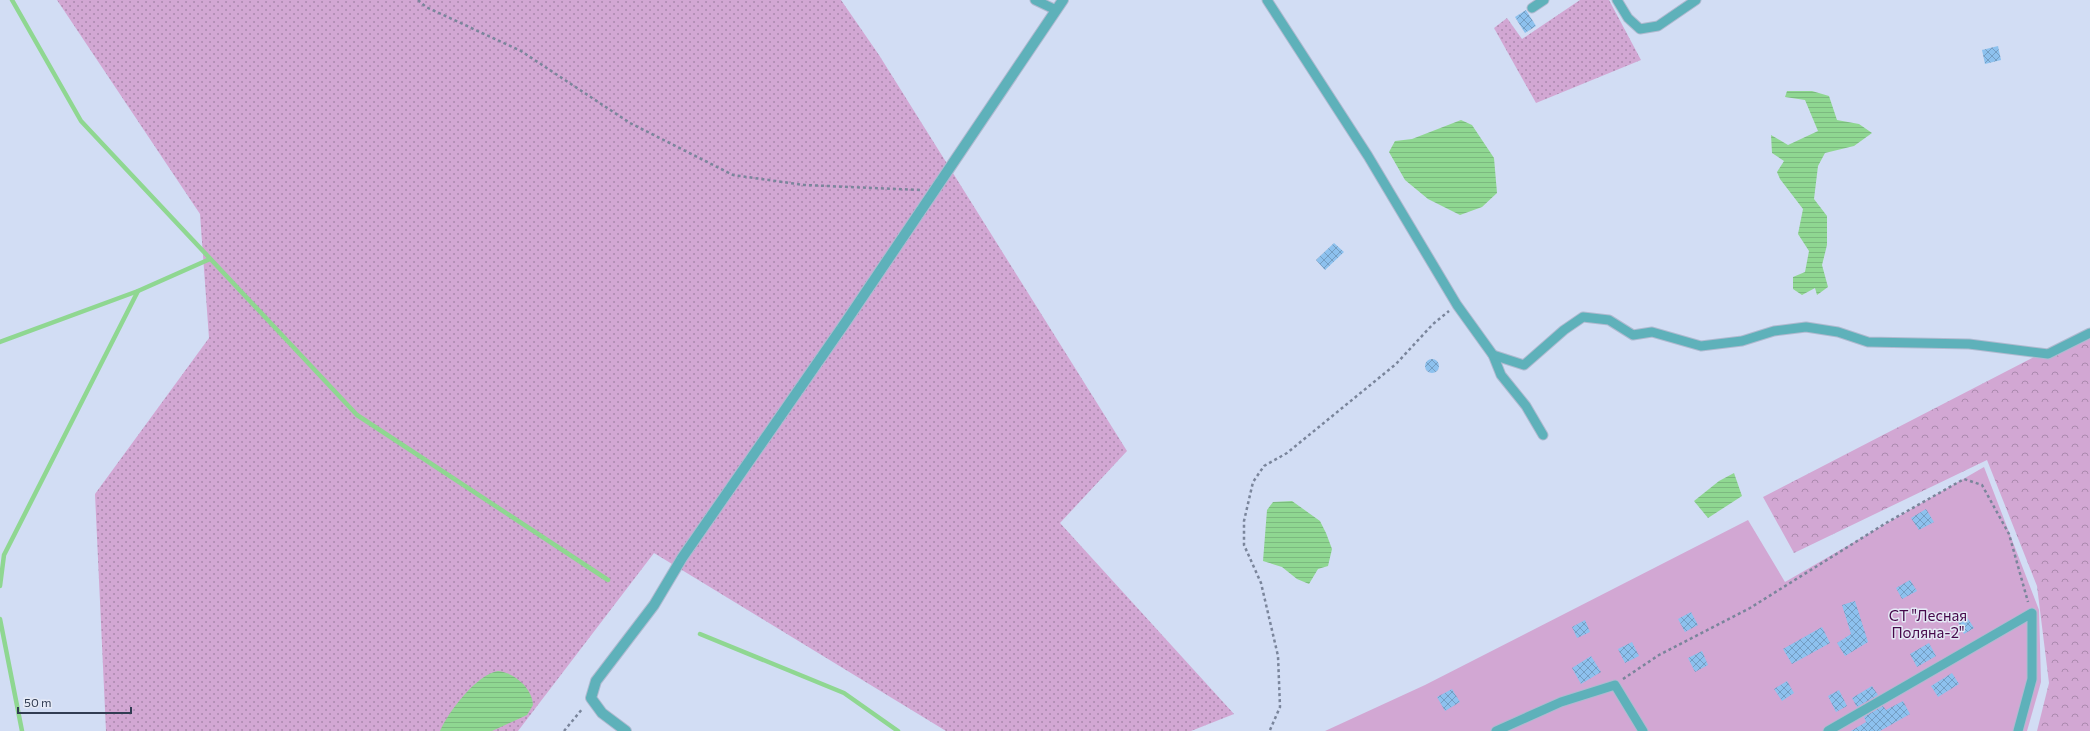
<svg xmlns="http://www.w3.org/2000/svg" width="2090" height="731" font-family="Commissioner,sans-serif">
	<defs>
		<pattern id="grass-dots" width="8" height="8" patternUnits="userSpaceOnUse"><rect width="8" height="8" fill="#d2a7d3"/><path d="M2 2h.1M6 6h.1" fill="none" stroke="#ab89ae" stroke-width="1.8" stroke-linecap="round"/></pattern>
		<pattern id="forest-crowns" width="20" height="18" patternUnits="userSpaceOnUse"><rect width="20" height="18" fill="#d2a7d3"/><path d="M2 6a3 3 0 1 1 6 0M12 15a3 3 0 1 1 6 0" fill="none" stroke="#ab89ae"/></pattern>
		<pattern id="water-rules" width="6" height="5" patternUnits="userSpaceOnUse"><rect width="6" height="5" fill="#8fd791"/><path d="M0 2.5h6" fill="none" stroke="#7cb97f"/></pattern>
		<pattern id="building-cross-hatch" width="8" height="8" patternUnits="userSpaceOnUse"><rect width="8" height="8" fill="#8dc1ee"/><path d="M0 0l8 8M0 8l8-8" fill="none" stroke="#749ec3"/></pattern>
	</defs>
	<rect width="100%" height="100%" fill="#d2ddf4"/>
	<g fill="url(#grass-dots)">
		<path d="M57,0H841L879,55L1127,451L1060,523L1234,714L1191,731H946L654,553L518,731H106L95,494L209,338L200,214Z"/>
		<path d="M1580,0H1609L1641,60L1536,103L1494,28L1507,18L1522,39Z"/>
	</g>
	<path fill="url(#forest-crowns)" d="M2090,328V731H2037L2049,683L2037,586L1987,460L1794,553L1763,497Z"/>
	<path fill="#d2a7d3" d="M1984,467L2039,610L2041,682L2027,731H1325L1425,685L1748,520L1785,582Z"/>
	<g fill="url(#water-rules)">
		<path d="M1787,91H1812L1829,96L1837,120L1859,124L1872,133L1854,146L1825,153L1818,166L1814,199L1827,216V245L1822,265L1828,287L1817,295L1815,288L1802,295L1793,289V277L1805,272L1809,251L1798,234L1803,209L1780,179L1777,172L1784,161L1772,153L1771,135L1788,145L1818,131L1805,100L1785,97Z"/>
		<path d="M1461,120L1472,125L1494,158L1497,193L1482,207L1460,215L1428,199L1405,180L1389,152L1395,141L1412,139Z"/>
		<path d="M1734,473L1742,496L1708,518L1694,501L1719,481Z"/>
		<path d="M1292,501L1320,521L1326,533L1332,549L1328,566L1318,569L1309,584L1297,579L1282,567L1263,561L1267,510L1273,502Z"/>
		<path d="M498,671C515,673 532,688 533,705L527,715L492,731H440C448,712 477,674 498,671Z"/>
	</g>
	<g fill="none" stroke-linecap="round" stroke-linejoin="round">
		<g stroke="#8fd791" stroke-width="4.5">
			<path d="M12,0L81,121L357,415L608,580"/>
			<path d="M0,342L138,291"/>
			<path d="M0,586L4,555L138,291L210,259"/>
			<path d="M0,619L22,731"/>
			<path d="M700,634L844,693L898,731"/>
		</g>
	</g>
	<g fill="url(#building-cross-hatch)">
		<path d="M1526,10L1536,26L1525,33L1515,17Z"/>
		<path d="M1998,46L2001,60L1985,64L1982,50Z"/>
		<path d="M1334,243L1344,252L1325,270L1316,260Z"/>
		<circle cx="1432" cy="366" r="7"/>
		<path d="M1926,509L1934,522L1919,530L1911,518Z"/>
		<path d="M1910,580L1917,591L1902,599L1896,588Z"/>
		<path d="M1855,601L1868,642L1845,656L1837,643L1851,634L1842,605Z"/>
		<path d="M1691,612L1698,625L1685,632L1678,619Z"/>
		<path d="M1967,617L1974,628L1964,634L1958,622Z"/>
		<path d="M1585,620L1590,632L1577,638L1572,627Z"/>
		<path d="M1822,627L1830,643L1792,664L1783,649Z"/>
		<path d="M1632,642L1639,656L1625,663L1618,649Z"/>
		<path d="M1929,643L1936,656L1917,667L1910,654Z"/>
		<path d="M1702,651L1708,665L1695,672L1688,658Z"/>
		<path d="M1591,656L1601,672L1581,684L1572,668Z"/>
		<path d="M1952,673L1959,684L1938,697L1931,686Z"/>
		<path d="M1787,681L1794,693L1782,701L1774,689Z"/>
		<path d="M1872,686L1878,695L1857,707L1852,698Z"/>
		<path d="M1452,689L1460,702L1445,711L1437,697Z"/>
		<path d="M1839,690L1847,706L1836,712L1828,696Z"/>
		<path d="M1903,701L1910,714L1880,731H1851L1866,722L1864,717L1883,706L1886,710Z"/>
	</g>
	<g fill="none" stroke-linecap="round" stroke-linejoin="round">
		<defs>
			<g id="lane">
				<path d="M1035,0L1056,10"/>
				<path d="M1267,0L1368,156L1457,305L1493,355L1501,375L1526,406L1543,435"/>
				<path d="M1617,0L1628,18L1640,29L1658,26L1696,0"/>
				<path d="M1532,8L1544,0"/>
				<path d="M1493,355L1524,365L1564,330L1583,317L1609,320L1633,335L1652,332L1701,346L1742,341L1774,331L1806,327L1838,332L1868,342L1969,344L2048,354L2090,333"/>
				<path d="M1496,731L1561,702L1615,685L1643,731"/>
				<path d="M1828,731L2032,613V679L2018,731"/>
			</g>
			<path id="street" d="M626,731L602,713L591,698L596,681L654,605L682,558L845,323L1063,0"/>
		</defs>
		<use href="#lane" stroke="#afbad0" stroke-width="11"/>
		<use href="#street" stroke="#afbad0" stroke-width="12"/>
		<g stroke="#7a859b" stroke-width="2.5" stroke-dasharray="3 3" stroke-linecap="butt">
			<path d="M418,0L426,7L521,51L630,123L733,175L804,185L920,190"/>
			<path d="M1623,679L1659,655L1750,608L1886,523L1964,479L1982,485L2009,534L2028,602"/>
			<path d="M1270,730L1280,707L1278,656L1261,583L1244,545V521L1253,482L1264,466L1287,453L1396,364L1433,324L1449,311"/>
			<path d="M564,731L583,708"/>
		</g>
		<use href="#lane" stroke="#5eb1ba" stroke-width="9"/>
		<use href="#street" stroke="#5eb1ba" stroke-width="10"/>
	</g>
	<g text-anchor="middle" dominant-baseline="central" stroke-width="3" stroke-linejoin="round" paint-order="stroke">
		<g font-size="15" fill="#46084a" stroke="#e5eaf6">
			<text x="1928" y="615">СТ "Лесная<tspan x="1928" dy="17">Поляна-2"</tspan></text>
		</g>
	</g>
	<path d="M18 707v6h113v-6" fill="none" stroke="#313c52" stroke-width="2"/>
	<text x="24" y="707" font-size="12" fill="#313c52" stroke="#e5eaf6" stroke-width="3" paint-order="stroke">50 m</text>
</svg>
